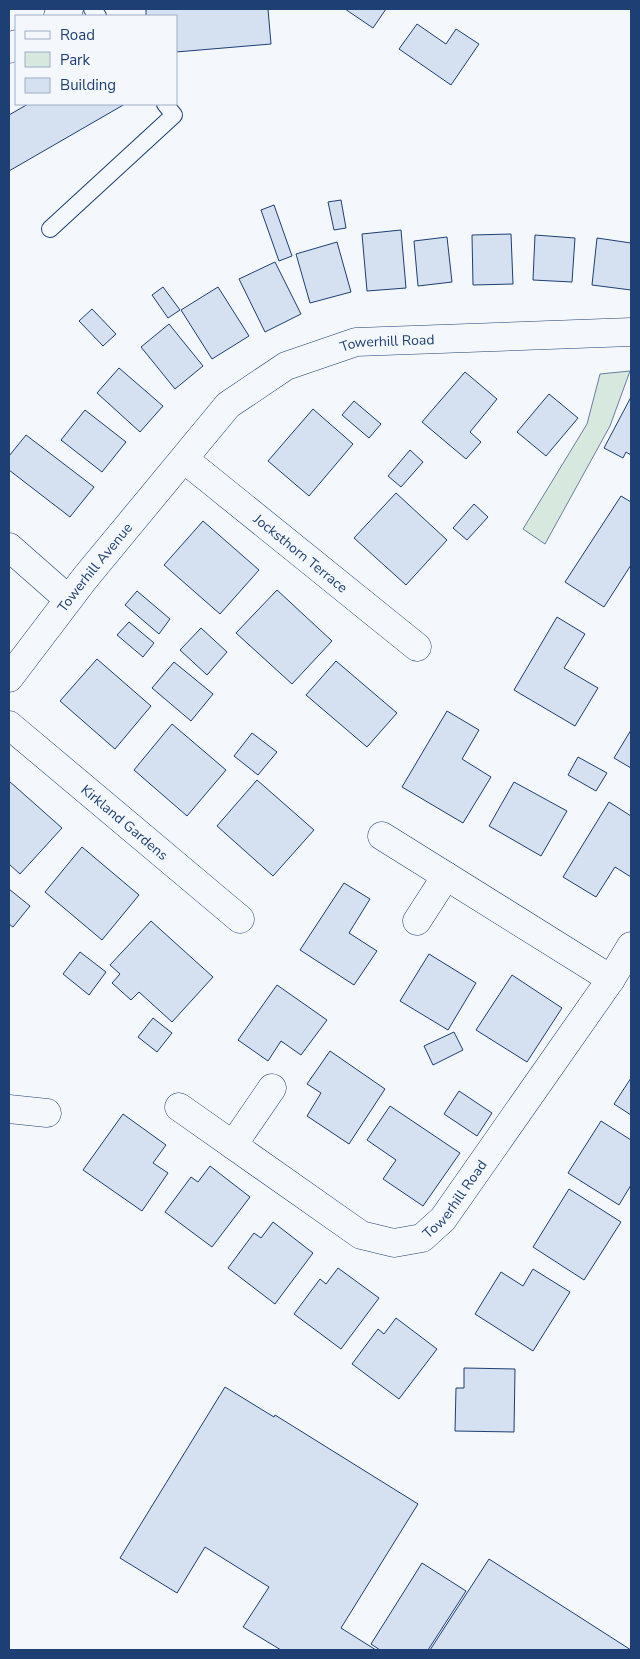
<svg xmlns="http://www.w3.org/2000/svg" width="640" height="1659" font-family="'Nunito Sans',sans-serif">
	<rect width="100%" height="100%" fill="#f4f7fb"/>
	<path fill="#d7e8df" stroke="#687fa3" d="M630,371L610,426L545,544L523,529L587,424L600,374Z"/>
	<g fill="#d5e0f0" stroke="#1d3f73">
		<path d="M146,9H268L271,44L176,52V16H146Z"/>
		<path d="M345,9H386L373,28Z"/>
		<path d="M417,24L446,44L456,29L479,44L451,85L399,49Z"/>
		<path d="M28,104H125L9,171V115Z"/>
		<path d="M341,200L346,228L334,230L328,202Z"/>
		<path d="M274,205L292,256L279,261L261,210Z"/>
		<path d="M401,230L406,288L367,291L362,234Z"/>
		<path d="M511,234L513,284L473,285L472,235Z"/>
		<path d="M535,235L575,238L572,282L533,280Z"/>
		<path d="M447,237L452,282L418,286L414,241Z"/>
		<path d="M597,238L631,243V290L592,285Z"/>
		<path d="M337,242L351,292L310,303L296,254Z"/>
		<path d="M275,262L301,314L265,332L239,279Z"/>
		<path d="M163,287L180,310L168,318L152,295Z"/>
		<path d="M218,287L249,336L212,359L181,310Z"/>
		<path d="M92,309L116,334L103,346L79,321Z"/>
		<path d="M169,324L203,366L175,389L141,347Z"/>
		<path d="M119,368L163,406L140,432L97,393Z"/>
		<path d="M465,372L497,399L470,432L481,442L466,459L422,422Z"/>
		<path d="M549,394L578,418L546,456L517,432Z"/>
		<path d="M631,397V455L626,452L623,458L604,448Z"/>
		<path d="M354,401L381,424L369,438L342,415Z"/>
		<path d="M313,409L353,444L309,496L268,461Z"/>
		<path d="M85,410L126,442L102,472L61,440Z"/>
		<path d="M26,435L94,487L70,517L9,470V456Z"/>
		<path d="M410,450L423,462L401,487L388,476Z"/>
		<path d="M396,493L447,540L406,585L354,538Z"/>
		<path d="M621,496L631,502V565L604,607L565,582Z"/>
		<path d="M474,504L488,517L467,540L453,528Z"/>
		<path d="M203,521L259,570L220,614L164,565Z"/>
		<path d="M277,590L332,641L292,684L236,633Z"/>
		<path d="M137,591L170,619L159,634L125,605Z"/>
		<path d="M557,617L585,634L564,668L598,688L575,726L514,690Z"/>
		<path d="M129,622L154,643L143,657L117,635Z"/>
		<path d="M201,628L227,652L207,675L180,650Z"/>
		<path d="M97,659L151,706L115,749L60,701Z"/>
		<path d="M336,661L397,713L367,747L306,695Z"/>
		<path d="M174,662L213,694L191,721L152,688Z"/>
		<path d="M447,711L479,730L462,759L491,777L463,823L402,787Z"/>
		<path d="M172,724L226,770L187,816L134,770Z"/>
		<path d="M631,730V768L614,758Z"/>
		<path d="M252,733L277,752L258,775L234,756Z"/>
		<path d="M578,757L607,773L596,791L568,775Z"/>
		<path d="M257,780L314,830L273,876L217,826Z"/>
		<path d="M9,781L62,828L20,874L9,864Z"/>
		<path d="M514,782L567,811L541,856L489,826Z"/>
		<path d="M609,802L631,816V877L615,867L596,897L563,877Z"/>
		<path d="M82,847L139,895L102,940L45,892Z"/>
		<path d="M344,883L370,899L349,933L377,951L354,985L300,950Z"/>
		<path d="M9,889L30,906L13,927L9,924Z"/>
		<path d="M151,921L213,977L172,1022L139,992L131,1000L112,983L120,974L110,965Z"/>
		<path d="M80,952L106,972L89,995L63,974Z"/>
		<path d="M429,954L476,983L448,1030L400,1001Z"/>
		<path d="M512,975L562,1008L527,1062L476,1030Z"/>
		<path d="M277,985L327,1020L301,1055L281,1041L268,1061L238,1040Z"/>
		<path d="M153,1018L172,1033L157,1052L138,1037Z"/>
		<path d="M454,1032L463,1050L433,1065L424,1046Z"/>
		<path d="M330,1051L385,1089L349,1144L307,1116L321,1093L307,1084Z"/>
		<path d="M631,1078V1115L614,1104Z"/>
		<path d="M459,1091L492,1113L477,1136L444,1114Z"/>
		<path d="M390,1106L460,1153L423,1206L383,1179L396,1160L367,1140Z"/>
		<path d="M123,1114L166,1145L153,1163L168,1173L142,1211L83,1170Z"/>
		<path d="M601,1121L631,1140V1185L619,1205L568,1173Z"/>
		<path d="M210,1166L250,1197L212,1247L165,1212L191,1177L198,1182Z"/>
		<path d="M569,1189L621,1222L584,1280L533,1247Z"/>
		<path d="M273,1222L313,1253L275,1304L228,1268L254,1233L261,1238Z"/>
		<path d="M338,1268L379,1298L341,1349L294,1314L320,1279L326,1284Z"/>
		<path d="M533,1269L570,1292L533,1351L475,1314L501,1272L523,1286Z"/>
		<path d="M396,1318L437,1349L399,1399L352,1364L378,1329L384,1334Z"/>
		<path d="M464,1368L515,1369L514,1432L455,1431L456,1388H464Z"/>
		<path d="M225,1387L274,1417L275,1415L418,1504L341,1628L376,1650H281L243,1627L269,1587L205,1547L177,1593L120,1558Z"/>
		<path d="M489,1559L631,1650H430Z"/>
		<path d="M422,1563L466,1591L428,1650H380L371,1644Z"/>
	</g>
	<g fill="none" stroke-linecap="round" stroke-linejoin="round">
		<defs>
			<g id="lane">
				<path d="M92,9L98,16"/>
				<path d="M50,229L174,115L165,104"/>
			</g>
			<g id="street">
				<path d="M58,16L69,9"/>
				<path d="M9,49L16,44"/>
				<path id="s1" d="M184,459L417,647"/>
				<path d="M9,547L68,599"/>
				<path id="s2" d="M9,678L85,578L228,405L286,366L356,342L631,332"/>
				<path id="s3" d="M9,725L240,919"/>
				<path d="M382,836L611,979"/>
				<path d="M417,921L446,876"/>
				<path id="s4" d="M179,1107L361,1235L394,1243L422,1238L443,1219L611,979L631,946"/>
				<path d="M9,1109L47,1113"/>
				<path d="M233,1145L272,1088"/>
			</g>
		</defs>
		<use href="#lane" stroke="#1d3f73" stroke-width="18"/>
		<use href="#street" stroke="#1d3f73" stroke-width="29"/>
		<use href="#lane" stroke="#f4f7fb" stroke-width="16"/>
		<use href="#street" stroke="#f4f7fb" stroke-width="28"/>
	</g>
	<g text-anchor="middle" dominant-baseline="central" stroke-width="4" stroke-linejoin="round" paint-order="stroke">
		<g font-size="14" fill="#1d3f73" stroke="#f4f7fb">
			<text stroke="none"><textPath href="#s2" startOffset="525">Towerhill Road</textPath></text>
			<text stroke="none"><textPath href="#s1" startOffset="150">Jocksthorn Terrace</textPath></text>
			<text stroke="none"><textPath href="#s2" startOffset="140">Towerhill Avenue</textPath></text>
			<text stroke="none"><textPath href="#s3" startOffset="151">Kirkland Gardens</textPath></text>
			<text stroke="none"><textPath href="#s4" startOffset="336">Towerhill Road</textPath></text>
		</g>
	</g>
	<rect width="640" height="1659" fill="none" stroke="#1d3f73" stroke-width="20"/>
	<rect x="15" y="15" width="162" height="90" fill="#f4f7fb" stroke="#9eadc5"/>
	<rect x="25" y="31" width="25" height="8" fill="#f4f7fb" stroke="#9eadc5"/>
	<text x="60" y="40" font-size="15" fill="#1d3f73">Road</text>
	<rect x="25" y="52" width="25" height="15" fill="#d7e8df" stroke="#9eadc5"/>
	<text x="60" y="65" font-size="15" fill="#1d3f73">Park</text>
	<rect x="25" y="78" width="25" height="15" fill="#d5e0f0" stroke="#9eadc5"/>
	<text x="60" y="90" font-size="15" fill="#1d3f73">Building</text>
</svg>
